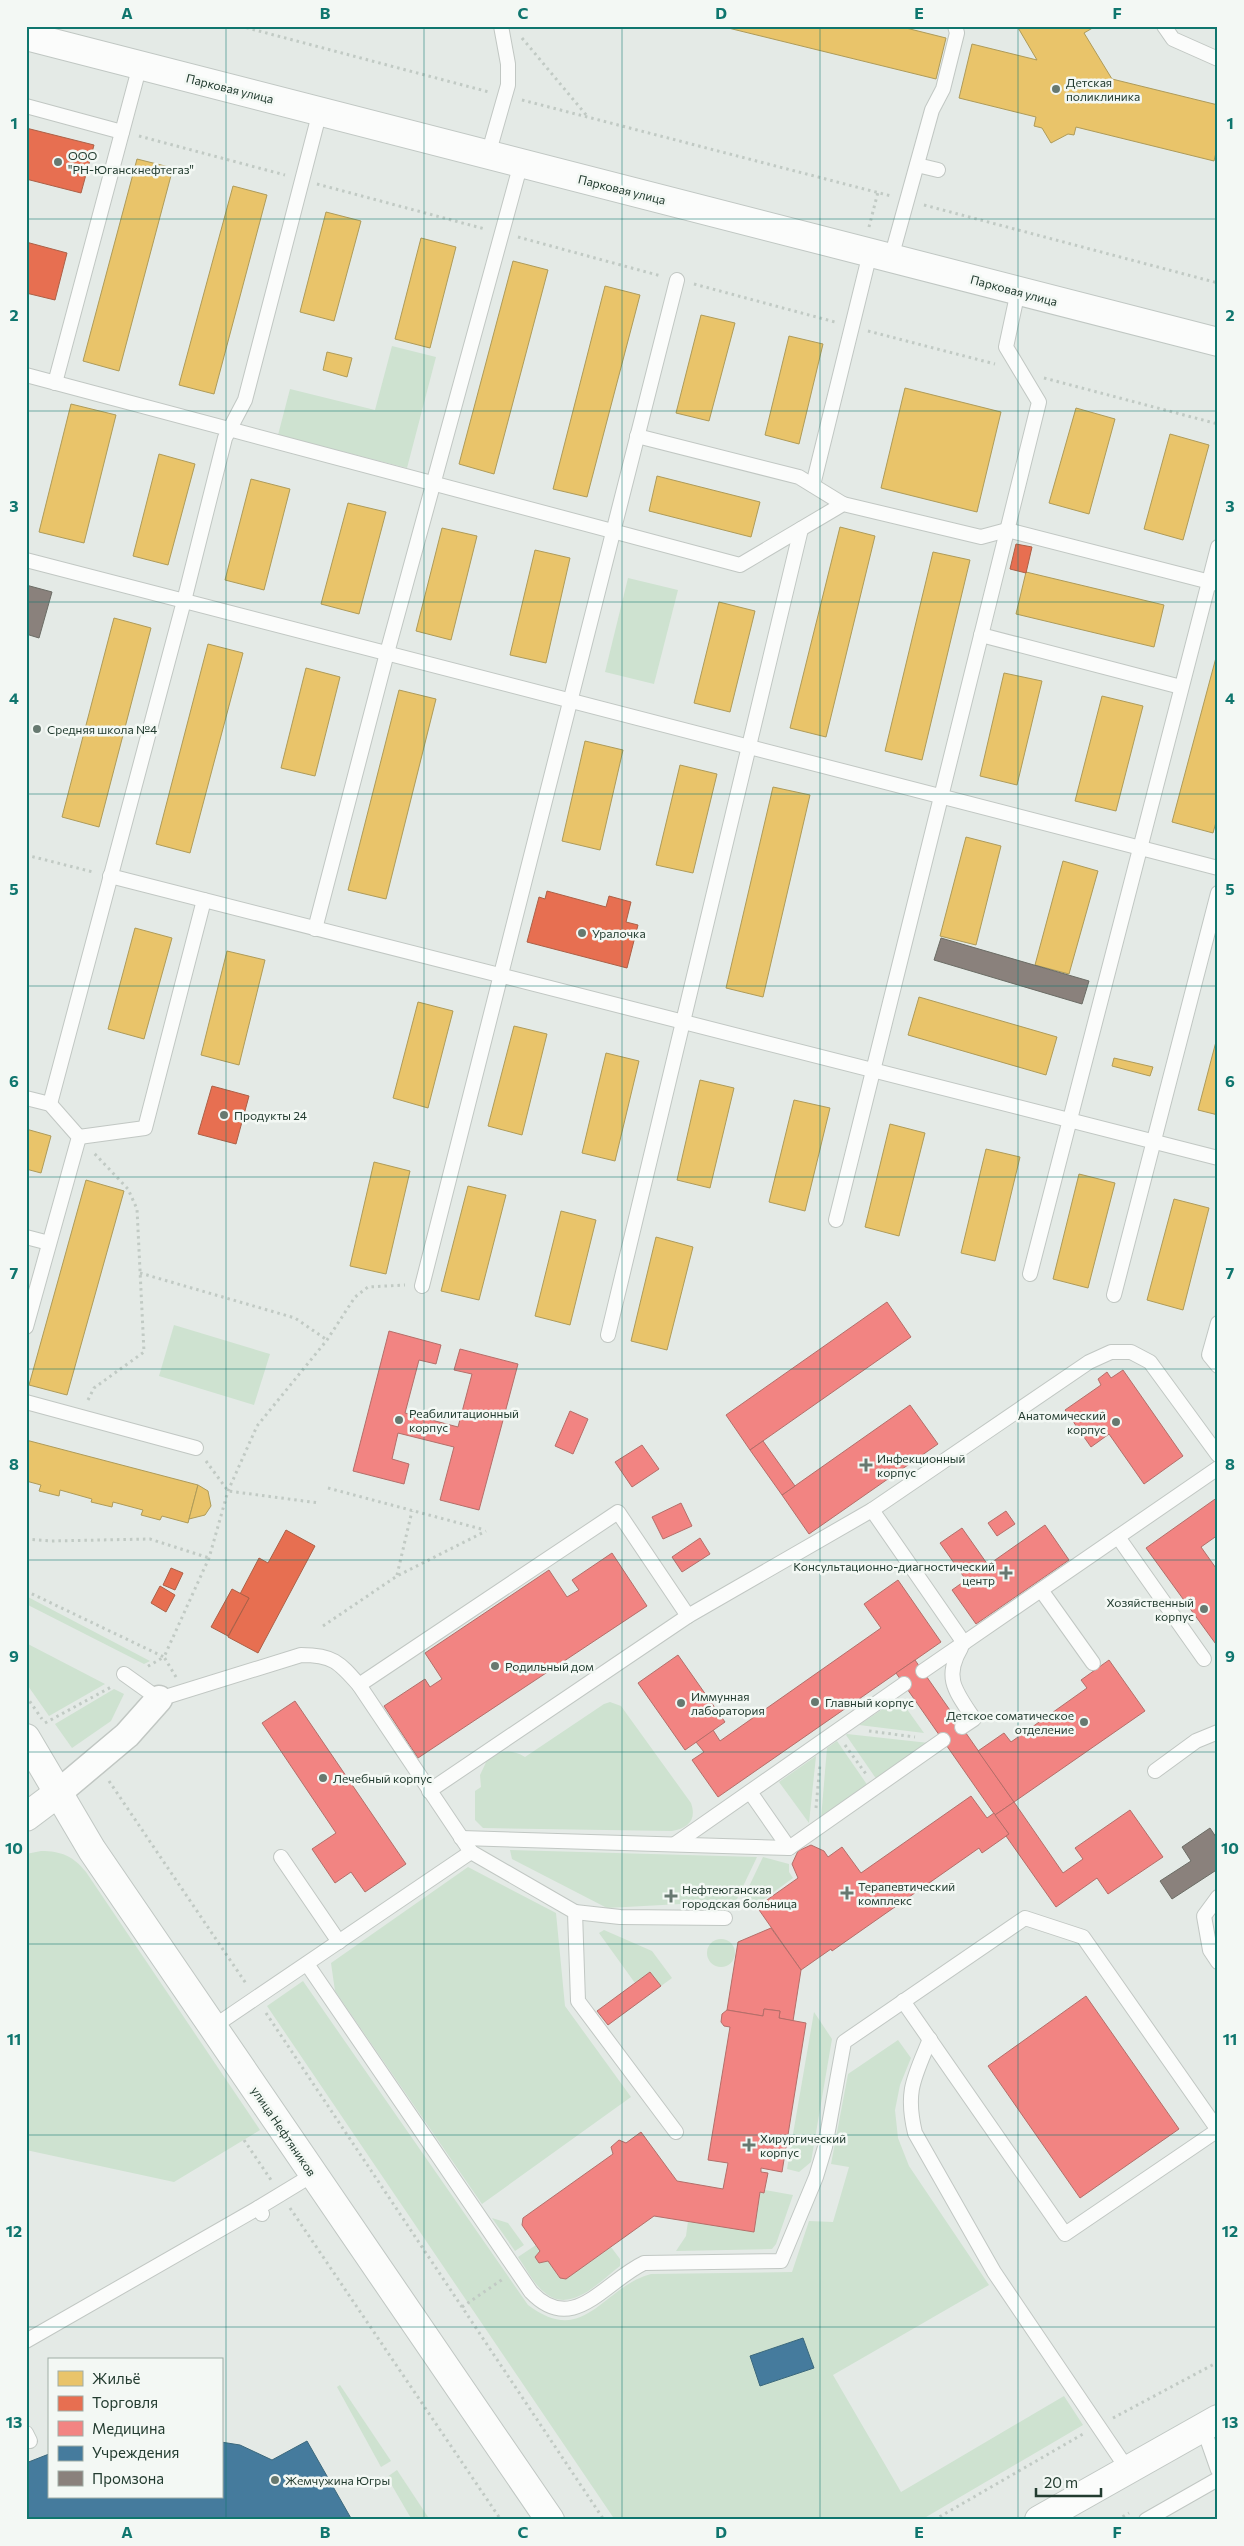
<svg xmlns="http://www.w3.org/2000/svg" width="1244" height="2546" font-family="Commissioner,sans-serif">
	<rect width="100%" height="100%" fill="#e4eae6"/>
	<g fill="#cee2d0">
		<path d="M392,346L436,357L407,468L278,435L290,389L375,410Z"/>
		<path d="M628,578L678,590L654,684L605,672Z"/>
		<path d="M174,1325L270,1354L254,1405L159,1376Z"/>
		<path d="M26,1596L150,1661L144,1664L26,1604Z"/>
		<path d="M26,1643L105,1684L49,1716L26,1683Z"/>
		<path d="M114,1689L124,1694L111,1721L72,1748L55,1724Z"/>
		<path d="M899,1698L924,1733L859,1725Z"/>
		<path d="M610,1702L621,1706L691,1803C697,1820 688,1828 672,1831L483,1828L475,1820V1791L481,1787L480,1775L488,1758C501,1750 512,1749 525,1757L604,1704Z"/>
		<path d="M847,1734L929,1743L877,1780L846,1735Z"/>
		<path d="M837,1741L868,1786L821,1819L827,1748Z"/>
		<path d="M816,1756L809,1823L779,1782Z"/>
		<path d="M510,1850L757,1857L736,1901L607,1908L512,1859Z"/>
		<path d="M41,1851C61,1851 73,1856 86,1872L260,2130L174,2182L26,2150V1854Z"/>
		<path d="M763,1857L789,1864V1872L793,1878L755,1906L743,1899Z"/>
		<path d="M468,1867L556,1913L565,2006L631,2097L482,2204L335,1991L331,1963Z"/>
		<path d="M604,1930L652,1951L672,1978L661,1986L650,1972L635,1983L599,1933Z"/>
		<circle cx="721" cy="1953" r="14"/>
		<path d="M303,1981L528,2305C585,2348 602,2287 651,2274L792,2272L809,2221L833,2222L849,2167L831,2164L848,2074L898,2040L911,2058L900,2085L895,2110L898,2138L909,2166L989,2285L833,2375L901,2492L1064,2396L1083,2425L921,2520H615L267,2006Z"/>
		<path d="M814,2012L832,2039L811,2162L799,2172L787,2169Z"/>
		<path d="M765,2190L793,2195L776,2244L772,2249L676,2251L686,2236L688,2221L754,2232L760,2192L764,2193Z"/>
		<path d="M492,2218L508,2223L524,2245L515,2251Z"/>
		<path d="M536,2245L540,2251L535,2257L539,2263L548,2261L560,2278L566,2279L611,2247L620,2259V2266C599,2282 570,2315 544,2292C533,2283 526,2268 518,2257Z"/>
		<path d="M340,2385L391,2461L381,2467L337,2387Z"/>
		<path d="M397,2470L430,2520H412L387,2477Z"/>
	</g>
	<g fill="#e9c46a" stroke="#ae9b59">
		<path d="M720,26H898L946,38L936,79Z"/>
		<path d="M1017,26H1096L1084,33L1112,79L1218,105V144L1214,161L1076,127L1074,135L1068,134L1051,143L1042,128L1034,126L1036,117L959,98L972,44L1037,60Z"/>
		<path d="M137,159L173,168L119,371L83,361Z"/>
		<path d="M233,186L267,195L214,394L179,385Z"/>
		<path d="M326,212L361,221L334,321L300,312Z"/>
		<path d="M421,238L456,247L430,348L395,339Z"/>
		<path d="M513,261L548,270L494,474L459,464Z"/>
		<path d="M605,286L640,295L587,497L553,489Z"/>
		<path d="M701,315L735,323L709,421L676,413Z"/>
		<path d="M789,336L823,344L799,444L765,435Z"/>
		<path d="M327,352L352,358L347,377L323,370Z"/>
		<path d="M905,388L1001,412L977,512L881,488Z"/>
		<path d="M71,404L116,415L84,543L39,532Z"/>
		<path d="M1076,408L1115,419L1089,514L1049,503Z"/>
		<path d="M1170,434L1209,445L1183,540L1144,529Z"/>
		<path d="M159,454L195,464L168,565L133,556Z"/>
		<path d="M657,476L760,502L751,537L649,511Z"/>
		<path d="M251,479L290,489L264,590L225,580Z"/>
		<path d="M348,503L386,512L359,614L321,604Z"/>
		<path d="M840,527L875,536L826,737L790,728Z"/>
		<path d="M442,528L477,536L451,640L416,631Z"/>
		<path d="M535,550L570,558L546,663L510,655Z"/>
		<path d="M933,552L970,560L922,760L885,751Z"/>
		<path d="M1026,572L1164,605L1154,647L1016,614Z"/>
		<path d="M719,602L755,611L730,712L694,703Z"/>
		<path d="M114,618L151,628L99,827L62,817Z"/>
		<path d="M208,644L243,653L190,853L156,844Z"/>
		<path d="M1218,650V815L1213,833L1172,822Z"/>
		<path d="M306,668L340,677L315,776L281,768Z"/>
		<path d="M1004,673L1042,681L1017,785L980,776Z"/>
		<path d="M399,690L436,699L386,899L348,890Z"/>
		<path d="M1102,696L1143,706L1116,811L1075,801Z"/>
		<path d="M585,741L623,750L600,850L562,841Z"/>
		<path d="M680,765L717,774L693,873L656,865Z"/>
		<path d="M773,787L810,795L763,997L726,988Z"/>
		<path d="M966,837L1001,846L976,945L940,936Z"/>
		<path d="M1063,861L1098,871L1069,974L1035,965Z"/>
		<path d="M135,928L172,938L144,1039L108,1029Z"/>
		<path d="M227,951L265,960L239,1065L201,1055Z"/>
		<path d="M919,997L1057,1037L1046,1075L908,1035Z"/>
		<path d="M418,1002L453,1011L428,1108L393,1098Z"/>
		<path d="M514,1026L547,1034L522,1135L488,1126Z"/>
		<path d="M1218,1034V1115L1198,1110Z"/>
		<path d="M606,1053L639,1061L615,1161L582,1153Z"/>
		<path d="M1114,1058L1153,1067L1150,1076L1112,1066Z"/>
		<path d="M700,1080L734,1088L710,1188L677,1180Z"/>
		<path d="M794,1100L830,1108L805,1211L769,1202Z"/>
		<path d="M890,1124L925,1133L899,1236L865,1227Z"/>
		<path d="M26,1129L51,1136L41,1173L26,1169Z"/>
		<path d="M986,1149L1020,1157L995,1261L961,1253Z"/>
		<path d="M374,1162L410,1171L386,1274L350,1266Z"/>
		<path d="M1079,1174L1115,1183L1088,1288L1053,1279Z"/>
		<path d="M86,1180L124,1191L67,1395L29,1385Z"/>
		<path d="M468,1186L506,1195L479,1300L441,1291Z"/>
		<path d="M1174,1199L1209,1208L1183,1310L1147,1300Z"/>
		<path d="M561,1211L596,1220L570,1325L535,1316Z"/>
		<path d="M656,1237L693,1247L667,1350L631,1341Z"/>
		<path d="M26,1440L198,1485L188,1523L162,1516L160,1520L141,1515L143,1510L113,1502L112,1507L91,1502L92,1499L60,1490L59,1496L39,1491L41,1485L26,1481Z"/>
		<path d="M198,1485L208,1491L211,1506L205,1515L189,1519Z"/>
	</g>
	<g fill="#e76f51" stroke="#ac6047">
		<path d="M26,128L94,145L81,193L26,179Z"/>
		<path d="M26,242L67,253L55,300L26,293Z"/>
		<path d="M1016,544L1032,547L1026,573L1010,569Z"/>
		<path d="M547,891L606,907L609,896L631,902L626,922L638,925L627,968L527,942L539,897L545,899Z"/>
		<path d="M212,1086L249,1096L236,1144L198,1134Z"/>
		<path d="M286,1530L315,1546L258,1653L228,1637L249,1598L240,1594L259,1558L268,1563Z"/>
		<path d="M171,1568L183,1573L175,1590L163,1585Z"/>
		<path d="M160,1586L175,1595L166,1612L151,1603Z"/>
		<path d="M232,1589L249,1598L228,1636L211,1627Z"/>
	</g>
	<g fill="#f28482" stroke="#b46e69">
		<path d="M887,1302L911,1337L750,1450L726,1415Z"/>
		<path d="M389,1331L441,1345L436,1364L419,1360L405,1413L458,1427L472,1374L454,1370L460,1349L518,1364L479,1510L440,1500L454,1447L398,1433L392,1459L409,1464L404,1484L353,1471Z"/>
		<path d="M1123,1370L1183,1456L1144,1484L1109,1434L1091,1447L1065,1410L1101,1385L1098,1379L1107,1372L1111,1378Z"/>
		<path d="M910,1405L938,1444L809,1534L782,1495Z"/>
		<path d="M570,1411L588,1419L573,1454L555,1446Z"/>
		<path d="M763,1441L795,1486L782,1495L750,1450Z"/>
		<path d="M642,1445L659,1469L632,1487L615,1462Z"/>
		<path d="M1218,1497V1535L1201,1547L1218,1571V1647L1146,1548Z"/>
		<path d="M681,1503L692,1526L663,1539L652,1517Z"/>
		<path d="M1006,1511L1015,1524L997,1536L988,1523Z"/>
		<path d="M1045,1525L1069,1560L976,1624L952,1590L966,1580L940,1543L962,1528L988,1565Z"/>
		<path d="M700,1538L710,1554L682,1572L672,1557Z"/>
		<path d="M612,1553L647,1606L418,1758L384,1706L425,1679L430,1687L442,1679L425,1653L549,1570L567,1597L579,1590L572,1580Z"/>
		<path d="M898,1580L941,1642L718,1797L692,1760L704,1752L696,1742L713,1730L720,1741L881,1628L864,1604Z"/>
		<path d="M678,1655L725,1722L685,1750L638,1683Z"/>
		<path d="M915,1660L1014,1802L995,1815L896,1673Z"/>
		<path d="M1109,1660L1145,1711L1014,1802L978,1751L1004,1733L1011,1742L1087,1688L1081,1680Z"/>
		<path d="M295,1701L406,1864L365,1892L351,1872L335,1883L312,1849L336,1833L262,1723Z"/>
		<path d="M971,1796L987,1818L994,1813L1009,1834L982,1853L979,1848L832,1951L831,1949L801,1970L757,1907L798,1878L792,1864L798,1851L811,1845L824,1851L828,1857L842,1847L861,1873Z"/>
		<path d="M1014,1802L1063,1873L1083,1859L1075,1848L1130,1810L1163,1857L1108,1894L1097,1878L1056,1907L1006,1836L1009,1834L995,1815Z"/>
		<path d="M771,1928L801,1970L793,2021L779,2018L780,2011L764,2009L763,2016L727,2010L738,1942Z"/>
		<path d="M650,1972L661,1986L608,2025L597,2011Z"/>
		<path d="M1086,1996L1179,2129L1080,2198L988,2066Z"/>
		<path d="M764,2009L780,2011L779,2018L806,2023L782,2172L761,2168V2172L768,2173L764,2193L760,2192L754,2232L654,2216L566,2279L560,2278L548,2261L539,2263L535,2257L540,2251L522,2225L523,2218L613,2154L611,2147L619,2140L626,2143L641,2132L677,2181L723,2189L728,2163L708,2160L730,2027L724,2026L721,2022L722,2014L727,2010L763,2016Z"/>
	</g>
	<g fill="#457b9d" stroke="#3b687c">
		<path d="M803,2338L814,2368L760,2386L750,2356Z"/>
		<path d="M307,2441L352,2520H26V2463L49,2454V2497H221V2442L240,2445L272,2460Z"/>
	</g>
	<g fill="#8a817c" stroke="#6b6c65">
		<path d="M26,585L52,592L39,638L26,634Z"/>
		<path d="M941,938L1089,981L1082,1004L934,960Z"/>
		<path d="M1210,1828L1218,1840V1869L1172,1899L1160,1881L1191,1861L1182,1847Z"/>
	</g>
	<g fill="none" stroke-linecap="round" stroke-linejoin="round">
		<defs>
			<g id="lane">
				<path d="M1164,26L1173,39L1218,59"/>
				<path d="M26,106L122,132"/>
				<path d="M488,155L508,85V64L501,26"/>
				<path d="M917,165L938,170"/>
				<path d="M891,258L932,110L943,89L957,33L955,26"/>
				<path d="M26,375L740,565L843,504L981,537L1007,530L1218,584"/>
				<path d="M55,383L140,65"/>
				<path d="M637,436L799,477L843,504"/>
				<path d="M813,485L870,253"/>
				<path d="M26,560L1218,868"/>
				<path d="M981,635L1181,687"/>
				<path d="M110,876L1218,1158"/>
				<path d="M315,929L387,653L521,163"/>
				<path d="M26,1098L50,1104L79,1137L26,1327"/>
				<path d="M50,1104L184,601L225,438L245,400L320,111"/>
				<path d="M79,1137L145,1128L204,900"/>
				<path d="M836,1220L1039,402L1006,347L1018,291"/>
				<path d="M26,1237L49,1243"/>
				<path d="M1030,1274L1218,547"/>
				<path d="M422,1286L677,280"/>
				<path d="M1114,1295L1218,893"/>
				<path d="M1218,1323L1209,1355L1218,1366"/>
				<path d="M608,1335L801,529"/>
				<path d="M26,1402L196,1448"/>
				<path d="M872,1510L964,1643"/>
				<path d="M1118,1537L1204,1659"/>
				<path d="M1041,1590L1093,1663"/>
				<path d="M688,1616L872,1510L1089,1362L1111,1352H1131L1150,1362L1218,1455"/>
				<path d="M961,1648C943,1678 956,1692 974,1719L962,1727"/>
				<path d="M923,1671L1218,1468"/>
				<path d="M124,1674L159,1699L301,1655C333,1655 339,1662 359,1685L471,1852L213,2027"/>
				<path d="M359,1685L618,1512L688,1616L429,1791"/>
				<path d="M1155,1771L1196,1741L1218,1732"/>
				<path d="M750,1792L789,1848"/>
				<path d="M461,1838L789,1848L943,1740"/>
				<path d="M675,1844L904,1684"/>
				<path d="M471,1852L575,1912L578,2001L676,2132"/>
				<path d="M281,1857L339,1942"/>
				<path d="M1218,1897L1204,1916L1210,1950L1218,1962"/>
				<path d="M575,1912L620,1917L725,1918"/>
				<path d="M307,1964L531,2292C573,2336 604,2282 644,2263L781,2261L816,2177L825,2147L844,2042L1025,1918L1083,1937L1218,2130"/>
				<path d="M903,2001L1065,2234L1218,2130"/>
				<path d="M930,2039C914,2078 905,2091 915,2133L994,2272L1128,2470"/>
				<path d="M262,2214L258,2208L314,2174"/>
				<path d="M26,2341L258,2208"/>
				<path d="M1203,2427L1218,2470"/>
				<path d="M26,2433L30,2441"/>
				<path d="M1146,2520L1218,2479"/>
			</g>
			<path id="street" d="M58,1793L127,1735L159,1699"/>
			<g id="secondary">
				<path d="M26,36L1218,342"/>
				<path d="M26,1738L92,1850L550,2520"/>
				<path d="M26,1817L58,1793"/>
				<path d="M1039,2520L1218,2419"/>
			</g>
		</defs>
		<use href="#lane" stroke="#c1c7c3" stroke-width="16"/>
		<use href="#street" stroke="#c1c7c3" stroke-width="29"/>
		<use href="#secondary" stroke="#c0c7c3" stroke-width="30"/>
		<g stroke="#c1cac4" stroke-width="3" stroke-dasharray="2.5 4" stroke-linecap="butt">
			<path d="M240,26L489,92"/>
			<path d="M522,38L587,116"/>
			<path d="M522,100L891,196"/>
			<path d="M139,136L285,175"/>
			<path d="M317,184L485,229"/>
			<path d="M924,205L1218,283"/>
			<path d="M869,227L878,192"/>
			<path d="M518,237L661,276"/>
			<path d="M694,284L835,322"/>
			<path d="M868,331L995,364"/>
			<path d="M1044,378L1218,424"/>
			<path d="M26,855L93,872"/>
			<path d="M140,1273L295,1318L327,1340"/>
			<path d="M88,1400L94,1388L144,1352L137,1209L128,1189L93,1152"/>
			<path d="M206,1461L228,1491L319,1503"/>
			<path d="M328,1488L485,1530"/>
			<path d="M26,1539L50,1541L150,1539L209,1558"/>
			<path d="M397,1575L412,1511"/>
			<path d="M26,1591L164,1657L145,1668"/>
			<path d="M323,1626L397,1576L486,1531"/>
			<path d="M176,1677L164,1657L209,1558L228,1491L257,1426L327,1340L355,1297L368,1287L405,1285"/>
			<path d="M26,1696L42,1719"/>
			<path d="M45,1723L113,1686"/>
			<path d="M869,1731L915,1737"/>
			<path d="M845,1745L866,1774"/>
			<path d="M109,1781L247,1985"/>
			<path d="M816,1808L820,1764"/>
			<path d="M266,2013L604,2520"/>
			<path d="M244,2140L271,2180"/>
			<path d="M290,2208L501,2520"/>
			<path d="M462,2307L503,2279"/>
			<path d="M1113,2418L1218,2362"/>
			<path d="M934,2520L1083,2434"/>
			<path d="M1117,2520L1129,2513"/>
		</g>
		<use href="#lane" stroke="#fbfcfb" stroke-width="14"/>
		<use href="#street" stroke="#fbfcfb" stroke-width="26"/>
		<use href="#secondary" stroke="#fbfcfb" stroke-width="28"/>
	</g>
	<path fill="none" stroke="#0f766e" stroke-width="1" stroke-opacity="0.55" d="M226,26V2520M424,26V2520M622,26V2520M820,26V2520M1018,26V2520M26,219H1218M26,411H1218M26,602H1218M26,794H1218M26,986H1218M26,1177H1218M26,1369H1218M26,1560H1218M26,1752H1218M26,1944H1218M26,2135H1218M26,2327H1218"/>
	<g fill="#677970" stroke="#f3f8f4" stroke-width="2">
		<circle cx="1056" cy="89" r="5"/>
		<circle cx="58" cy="162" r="5"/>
		<circle cx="37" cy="729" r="5"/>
		<circle cx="582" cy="933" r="5"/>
		<circle cx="224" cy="1115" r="5"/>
		<circle cx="399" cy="1420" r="5"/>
		<circle cx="1116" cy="1422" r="5"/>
		<path d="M863.5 1457.5h5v5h5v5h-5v5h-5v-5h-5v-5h5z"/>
		<path d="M1003.5 1565.5h5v5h5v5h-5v5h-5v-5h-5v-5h5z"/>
		<circle cx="1204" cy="1609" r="5"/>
		<circle cx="495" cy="1666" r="5"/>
		<circle cx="815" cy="1702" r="5"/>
		<circle cx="681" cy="1703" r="5"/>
		<circle cx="1084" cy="1722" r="5"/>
		<circle cx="323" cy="1778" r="5"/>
		<path d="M844.5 1885.5h5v5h5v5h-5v5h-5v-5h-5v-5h5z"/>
		<path d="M668.5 1888.5h5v5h5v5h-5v5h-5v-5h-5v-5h5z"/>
		<path d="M746.5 2137.5h5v5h5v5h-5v5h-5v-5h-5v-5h5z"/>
		<circle cx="275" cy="2480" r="5"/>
	</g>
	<g text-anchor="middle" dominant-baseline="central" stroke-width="5" stroke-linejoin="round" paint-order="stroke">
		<g font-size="12" fill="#233c30" stroke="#f3f8f4" text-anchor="start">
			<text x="1066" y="82">Детская<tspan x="1066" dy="14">поликлиника</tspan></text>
			<text x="68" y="155">ООО<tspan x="68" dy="14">"РН-Юганскнефтегаз"</tspan></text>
			<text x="47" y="729">Средняя школа №4</text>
			<text x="592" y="933">Уралочка</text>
			<text x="234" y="1115">Продукты 24</text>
			<text x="409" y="1413">Реабилитационный<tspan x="409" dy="14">корпус</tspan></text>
			<text x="1106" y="1415" text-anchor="end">Анатомический<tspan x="1106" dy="14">корпус</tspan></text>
			<text x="877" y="1458">Инфекционный<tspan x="877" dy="14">корпус</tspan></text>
			<text x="995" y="1566" text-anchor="end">Консультационно-диагностический<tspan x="995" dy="14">центр</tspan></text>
			<text x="1194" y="1602" text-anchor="end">Хозяйственный<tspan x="1194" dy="14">корпус</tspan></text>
			<text x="505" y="1666">Родильный дом</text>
			<text x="691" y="1696">Иммунная<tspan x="691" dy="14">лаборатория</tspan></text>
			<text x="825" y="1702">Главный корпус</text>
			<text x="1074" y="1715" text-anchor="end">Детское соматическое<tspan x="1074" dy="14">отделение</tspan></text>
			<text x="333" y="1778">Лечебный корпус</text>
			<text x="858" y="1886">Терапевтический<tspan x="858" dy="14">комплекс</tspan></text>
			<text x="682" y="1889">Нефтеюганская<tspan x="682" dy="14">городская больница</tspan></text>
			<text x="760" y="2138">Хирургический<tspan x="760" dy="14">корпус</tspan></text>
			<text x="285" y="2480">Жемчужина Югры</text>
		</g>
		<g font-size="12" fill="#233c30" stroke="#f3f8f4">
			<text transform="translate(230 88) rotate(14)">Парковая улица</text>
			<text transform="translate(622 189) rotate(14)">Парковая улица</text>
			<text transform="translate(1014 290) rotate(15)">Парковая улица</text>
			<text transform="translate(284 2131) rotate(56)">улица Нефтяников</text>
		</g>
	</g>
	<rect width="1244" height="2546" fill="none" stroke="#f3f8f4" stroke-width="55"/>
	<rect x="48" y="2358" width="175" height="140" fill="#f3f8f4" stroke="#a0ada6"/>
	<rect x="58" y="2371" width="25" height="15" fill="#e9c46a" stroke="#a0ada6"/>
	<text x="92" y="2384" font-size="15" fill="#233c30">Жильё</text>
	<rect x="58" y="2396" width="25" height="15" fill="#e76f51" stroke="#a0ada6"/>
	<text x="92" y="2408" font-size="15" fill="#233c30">Торговля</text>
	<rect x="58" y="2421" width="25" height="15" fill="#f28482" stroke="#a0ada6"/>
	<text x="92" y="2434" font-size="15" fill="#233c30">Медицина</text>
	<rect x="58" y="2446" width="25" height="15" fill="#457b9d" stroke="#a0ada6"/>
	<text x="92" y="2458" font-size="15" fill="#233c30">Учреждения</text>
	<rect x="58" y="2471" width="25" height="15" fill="#8a817c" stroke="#a0ada6"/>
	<text x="92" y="2484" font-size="15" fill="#233c30">Промзона</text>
	<path d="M1036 2488v8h65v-8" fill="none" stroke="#233c30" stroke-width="2.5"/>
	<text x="1044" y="2488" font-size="15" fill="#233c30" stroke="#f3f8f4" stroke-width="4" paint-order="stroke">20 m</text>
	<rect x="28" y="28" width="1188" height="2490" fill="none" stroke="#0f766e" stroke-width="2"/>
	<g font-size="16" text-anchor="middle" font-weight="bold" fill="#0f766e">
		<text x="127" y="19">A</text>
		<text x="325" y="19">B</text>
		<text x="523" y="19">C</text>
		<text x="721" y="19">D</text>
		<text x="919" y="19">E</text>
		<text x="1117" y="19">F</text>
		<text x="14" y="129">1</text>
		<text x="1230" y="129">1</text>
		<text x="14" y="321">2</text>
		<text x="1230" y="321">2</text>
		<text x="14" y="512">3</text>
		<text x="1230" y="512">3</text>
		<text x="14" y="704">4</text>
		<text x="1230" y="704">4</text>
		<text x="14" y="895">5</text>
		<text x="1230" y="895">5</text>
		<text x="14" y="1087">6</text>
		<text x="1230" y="1087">6</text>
		<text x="14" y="1279">7</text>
		<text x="1230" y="1279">7</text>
		<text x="14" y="1470">8</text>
		<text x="1230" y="1470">8</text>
		<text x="14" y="1662">9</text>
		<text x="1230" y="1662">9</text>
		<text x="14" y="1854">10</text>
		<text x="1230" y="1854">10</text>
		<text x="14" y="2045">11</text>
		<text x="1230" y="2045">11</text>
		<text x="14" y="2237">12</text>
		<text x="1230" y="2237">12</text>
		<text x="14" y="2428">13</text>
		<text x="1230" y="2428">13</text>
		<text x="127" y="2538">A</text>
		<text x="325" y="2538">B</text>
		<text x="523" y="2538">C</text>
		<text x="721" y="2538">D</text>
		<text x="919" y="2538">E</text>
		<text x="1117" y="2538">F</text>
	</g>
</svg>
